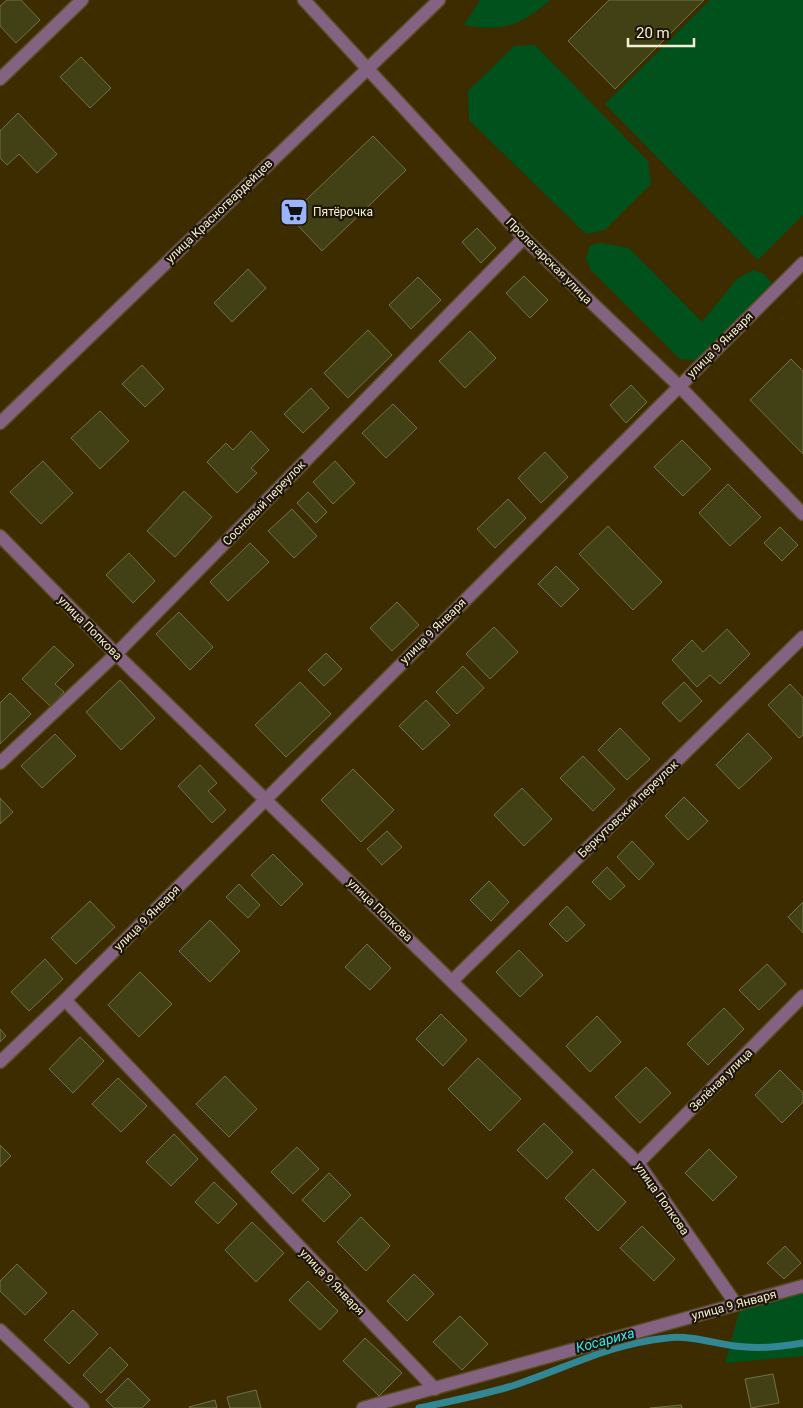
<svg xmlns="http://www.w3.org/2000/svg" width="803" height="1408" font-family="Roboto,sans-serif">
	<rect width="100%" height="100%" fill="#3c2c00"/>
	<g fill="#00511c">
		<path d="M480,0H550C521,26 502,32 464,25Z"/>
		<path d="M710,0H803V215L758,260L605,104Z"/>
		<path d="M535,45L648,161L651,184L605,230L586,234L469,120L468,91L514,46Z"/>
		<path d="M602,243L629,248L702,322L737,279L753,270L764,274L772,284L697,360L680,359L590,269L586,258L590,245Z"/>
		<path d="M803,1292V1356L725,1363L740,1309Z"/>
	</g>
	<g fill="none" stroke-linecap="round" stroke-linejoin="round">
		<path stroke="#318793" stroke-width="7" d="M419,1408C451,1401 483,1395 515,1385C569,1367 609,1344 667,1338C690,1335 713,1343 735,1346C757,1349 781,1347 803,1343"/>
	</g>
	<g fill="#414115" stroke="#727247">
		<path d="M7,0H21L40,20L16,43L0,26V6Z"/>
		<path d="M609,0H704L615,89L568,41Z"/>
		<path d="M81,57L111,88L90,108L60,77Z"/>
		<path d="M18,113L57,154L37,173L19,154L7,165L0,158V131Z"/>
		<path d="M373,136L406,170L322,251L289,216Z"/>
		<path d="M477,228L496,248L481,263L462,242Z"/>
		<path d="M248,269L266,288L232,322L214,303Z"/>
		<path d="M524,276L548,300L530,318L506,293Z"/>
		<path d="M418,277L441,300L411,329L389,305Z"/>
		<path d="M368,330L392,355L348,398L324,373Z"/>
		<path d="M470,331L496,358L465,388L439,361Z"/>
		<path d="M791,359L803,371V454L750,400Z"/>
		<path d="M142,365L164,389L145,407L122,384Z"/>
		<path d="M631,385L647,402L626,423L610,405Z"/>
		<path d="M311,388L329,408L303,433L284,414Z"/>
		<path d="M393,404L417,428L386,458L362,433Z"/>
		<path d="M100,411L129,441L100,469L71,438Z"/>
		<path d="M251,431L269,450L251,468L257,473L237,493L207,462L226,443L233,450Z"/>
		<path d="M682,440L711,469L683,496L654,467Z"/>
		<path d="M545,452L568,477L541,503L518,478Z"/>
		<path d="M43,461L73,493L41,524L10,492Z"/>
		<path d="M335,461L355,483L333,504L313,482Z"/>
		<path d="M728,484L761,517L730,546L699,513Z"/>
		<path d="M184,491L212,517L175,557L147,531Z"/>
		<path d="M308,492L327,512L316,523L297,503Z"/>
		<path d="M508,499L526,518L495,548L477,529Z"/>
		<path d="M292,509L317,536L294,558L268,531Z"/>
		<path d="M608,526L662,582L633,610L579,554Z"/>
		<path d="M780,527L798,545L782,561L764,543Z"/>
		<path d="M250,543L269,562L228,601L210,582Z"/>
		<path d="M129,553L155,581L133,603L106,575Z"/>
		<path d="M556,566L579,589L561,607L538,584Z"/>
		<path d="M397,602L419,625L392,651L370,628Z"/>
		<path d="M179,612L213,647L190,670L156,634Z"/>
		<path d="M494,627L518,652L490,679L466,654Z"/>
		<path d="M727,629L750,654L720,684L710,675L697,687L672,660L692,640L703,652Z"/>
		<path d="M54,646L74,665L55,684L64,692L51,707L22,679Z"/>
		<path d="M326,653L342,669L324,686L308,670Z"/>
		<path d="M463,666L484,688L457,714L436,692Z"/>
		<path d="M120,680L155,718L121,750L86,712Z"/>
		<path d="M300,682L331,714L286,757L255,725Z"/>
		<path d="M684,682L702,701L680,722L662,703Z"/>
		<path d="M790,684L803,698V735L799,738L768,705Z"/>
		<path d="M10,693L31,714L0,744V703Z"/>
		<path d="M426,700L450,725L423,750L399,726Z"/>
		<path d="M620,728L650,759L627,780L598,750Z"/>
		<path d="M748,733L772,758L739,789L716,765Z"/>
		<path d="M55,734L76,756L42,788L21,766Z"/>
		<path d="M583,756L615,789L593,811L560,778Z"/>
		<path d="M200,765L217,783L208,791L226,810L212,823L178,786Z"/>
		<path d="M353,769L394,810L361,842L321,800Z"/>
		<path d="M522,788L552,819L524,846L494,815Z"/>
		<path d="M684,797L708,821L688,840L665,816Z"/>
		<path d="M0,798L13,812L0,824Z"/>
		<path d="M387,831L402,847L382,865L367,849Z"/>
		<path d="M632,841L654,864L639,880L617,857Z"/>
		<path d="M273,854L303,884L281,906L251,875Z"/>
		<path d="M607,867L625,886L610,900L592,882Z"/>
		<path d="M489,881L509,902L491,921L470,900Z"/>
		<path d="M239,884L260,905L248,918L226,897Z"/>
		<path d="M90,901L115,927L76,964L51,938Z"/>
		<path d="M803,902V933L788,917Z"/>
		<path d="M567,906L585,925L567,942L549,924Z"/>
		<path d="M210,920L240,951L210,982L179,951Z"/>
		<path d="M367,944L391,968L370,990L345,967Z"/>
		<path d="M519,950L543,975L520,997L496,972Z"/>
		<path d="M45,959L63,979L29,1011L11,992Z"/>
		<path d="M767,964L786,984L759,1010L739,990Z"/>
		<path d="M140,972L172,1004L139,1037L108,1005Z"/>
		<path d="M724,1008L744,1029L708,1065L687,1044Z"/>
		<path d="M441,1014L467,1040L443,1066L416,1039Z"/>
		<path d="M597,1016L621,1042L590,1072L566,1046Z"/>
		<path d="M0,1029L6,1036L0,1042Z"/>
		<path d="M80,1037L104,1061L73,1093L49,1069Z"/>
		<path d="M478,1058L521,1099L490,1131L448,1089Z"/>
		<path d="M646,1067L671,1093L640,1123L615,1097Z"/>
		<path d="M780,1070L803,1093V1102L782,1123L755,1095Z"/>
		<path d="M225,1076L257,1109L229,1137L196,1104Z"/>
		<path d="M118,1078L147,1106L121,1132L92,1104Z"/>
		<path d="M544,1123L573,1152L547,1179L517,1150Z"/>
		<path d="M174,1134L198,1159L171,1186L146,1162Z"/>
		<path d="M0,1145L11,1156L0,1167Z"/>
		<path d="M297,1147L319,1169L293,1194L271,1172Z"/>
		<path d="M709,1149L737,1177L713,1201L685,1173Z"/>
		<path d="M593,1169L626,1202L598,1231L565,1198Z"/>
		<path d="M329,1173L351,1195L324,1222L302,1200Z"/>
		<path d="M214,1182L237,1204L218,1224L195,1202Z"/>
		<path d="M361,1217L390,1246L366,1271L337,1242Z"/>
		<path d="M252,1222L284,1253L256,1282L225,1250Z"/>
		<path d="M642,1226L675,1259L654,1281L620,1248Z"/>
		<path d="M785,1246L801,1263L784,1279L767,1263Z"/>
		<path d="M17,1264L47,1293L25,1315L0,1291V1281Z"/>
		<path d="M414,1274L434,1294L407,1321L387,1301Z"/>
		<path d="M308,1281L338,1311L320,1330L289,1300Z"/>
		<path d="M73,1310L98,1334L69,1364L44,1340Z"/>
		<path d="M460,1316L488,1344L462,1370L433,1342Z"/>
		<path d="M365,1338L402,1373L379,1396L343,1361Z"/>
		<path d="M110,1347L128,1365L101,1393L83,1375Z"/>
		<path d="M773,1374L779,1403L751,1408L745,1379Z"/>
		<path d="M128,1378L150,1400L142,1408H114L106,1400Z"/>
		<path d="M256,1390L261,1408H230L227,1397Z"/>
		<path d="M215,1400L217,1408H190L189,1407Z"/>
		<path d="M681,1405L682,1408H650Z"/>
	</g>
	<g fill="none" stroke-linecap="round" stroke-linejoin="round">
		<defs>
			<g id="minor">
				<path d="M304,0L524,238L679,386L803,514"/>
				<path d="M0,79L82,0"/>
				<path d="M0,536L116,654L638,1163L736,1304"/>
				<path d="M0,763L116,654L524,238"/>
				<path d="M452,981L803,637"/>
				<path d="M65,1000L435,1389"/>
				<path d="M0,1062L65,1000L803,263"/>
				<path d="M638,1163L803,996"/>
				<path d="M0,1330L83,1408"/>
				<path d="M363,1408L803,1286"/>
			</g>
			<path id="tertiary" d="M0,423L439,0"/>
		</defs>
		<use href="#minor" stroke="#5a4b22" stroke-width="15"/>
		<use href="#tertiary" stroke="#5a4b22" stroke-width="15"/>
		<use href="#minor" stroke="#846382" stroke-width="12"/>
		<use href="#tertiary" stroke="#846382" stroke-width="12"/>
	</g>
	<defs>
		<symbol id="supermarket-square" viewBox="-11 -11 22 22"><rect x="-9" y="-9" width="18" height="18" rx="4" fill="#9ab5fd" stroke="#1d1605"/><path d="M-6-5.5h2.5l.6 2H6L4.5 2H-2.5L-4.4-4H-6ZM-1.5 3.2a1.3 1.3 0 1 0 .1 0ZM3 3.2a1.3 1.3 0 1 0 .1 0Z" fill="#111"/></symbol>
	</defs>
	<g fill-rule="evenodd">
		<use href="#supermarket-square" x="278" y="196" width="32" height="32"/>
	</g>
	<g text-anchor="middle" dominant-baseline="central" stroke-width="4.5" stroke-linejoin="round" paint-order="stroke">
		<g font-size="12" fill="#f6edd7" stroke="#1d1605">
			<text transform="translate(219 211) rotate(-44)">улица Красногвардейцев</text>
			<text transform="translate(549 261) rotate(45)">Пролетарская улица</text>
			<text transform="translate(720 345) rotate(-45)">улица 9 Января</text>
			<text transform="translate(264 503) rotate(-46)">Сосновый переулок</text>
			<text transform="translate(90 628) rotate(45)">улица Попкова</text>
			<text transform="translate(433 631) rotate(-45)">улица 9 Января</text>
			<text transform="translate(628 809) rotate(-44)">Беркутовский переулок</text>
			<text transform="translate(380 910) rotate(44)">улица Попкова</text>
			<text transform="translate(147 918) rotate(-45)">улица 9 Января</text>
			<text transform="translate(721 1080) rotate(-45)">Зелёная улица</text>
			<text transform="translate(662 1199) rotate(55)">улица Попкова</text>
			<text transform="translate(332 1282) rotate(46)">улица 9 Января</text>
			<text transform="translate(734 1305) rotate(-15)">улица 9 Января</text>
		</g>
		<g font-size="12" fill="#f6edd7" stroke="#1d1605" text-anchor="start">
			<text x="313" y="212">Пятёрочка</text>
		</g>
		<g font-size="14" font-style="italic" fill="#3ae3f9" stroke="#1d1605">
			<text transform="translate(605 1340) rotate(-15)">Косариха</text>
		</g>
	</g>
	<path d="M628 38v8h66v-8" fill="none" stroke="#f6edd7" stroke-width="2.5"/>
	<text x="636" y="38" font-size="15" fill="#f6edd7" stroke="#1d1605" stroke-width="4" paint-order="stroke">20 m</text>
</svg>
